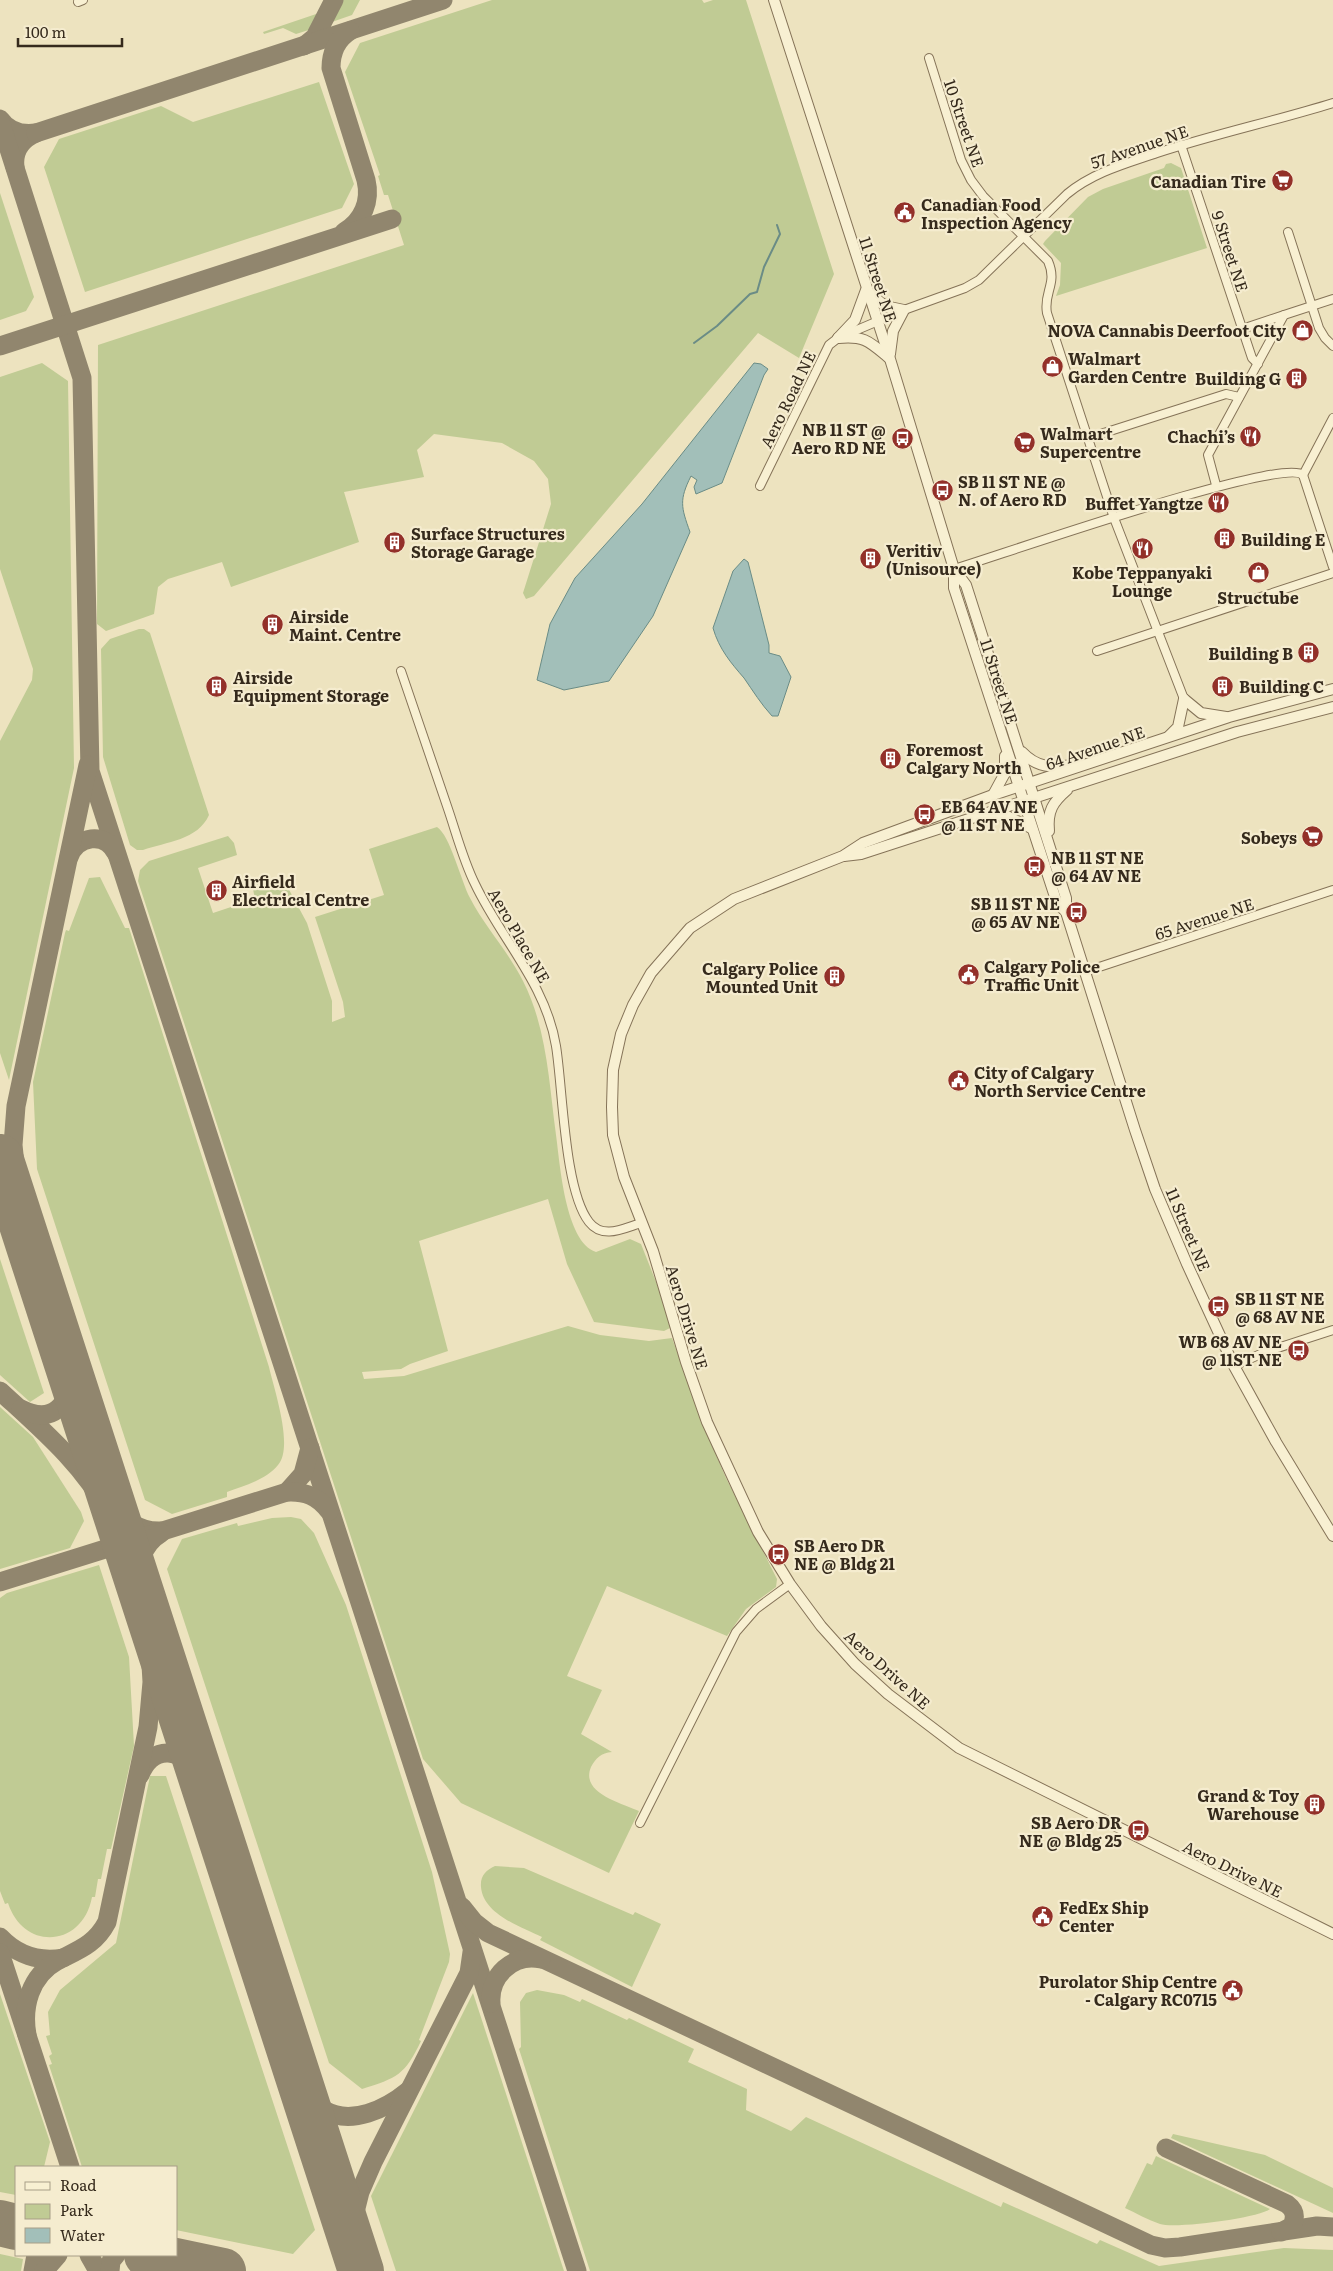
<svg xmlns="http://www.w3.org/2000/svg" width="1333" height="2271" font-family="Literata,serif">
	<rect width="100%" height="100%" fill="#ede3bf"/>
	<g fill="#c0cb94">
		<path d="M339,0H360L352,15L329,23V20Z"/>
		<path d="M492,0H702L704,3L713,0H746L834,274L799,358L758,333L534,596L526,599L523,593L551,504L548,479L534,461L502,443L434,434L417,450L424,477L344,492L359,542L231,587L222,562L168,579L158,587L154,614L106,631L97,624L98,345L404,245L388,195H384L378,176L380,175L345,72L360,43Z"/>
		<path d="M322,12L315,28L296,34L283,28L264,34L263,32Z"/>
		<path d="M319,82L354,184L342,208L85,292L44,167L59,139L161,106L193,122Z"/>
		<path d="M1171,163L1181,168L1207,248L1056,296L1060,285L1061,263L1043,244L1045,241L1088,197L1103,189L1164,168L1166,164Z"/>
		<path d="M0,193L34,297L26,311L0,320Z"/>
		<path d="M42,363L68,381L74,768L9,1080L0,1053V741L32,680L33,669L0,569V377Z"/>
		<path d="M139,629H144L150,633L209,815C198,840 166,842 143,850H137L130,845L103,757L101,649L110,639Z"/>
		<path d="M437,827C450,835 461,881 470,898C485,927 508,951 523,981C547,1028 549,1083 556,1135C560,1163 565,1242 596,1252L630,1239L641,1244L662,1297L670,1328L664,1331L594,1322L567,1264L548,1199L419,1241L448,1351L410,1364L401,1369L362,1372L364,1379L404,1376L568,1326L600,1335L649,1341L672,1338L705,1429L726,1478L777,1579L776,1587L746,1609L727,1636L607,1586L567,1676L602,1690L581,1734L612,1752C601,1753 596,1758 591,1767C580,1793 621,1803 639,1811L609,1873L461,1803L423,1759L138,881L140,870L149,861L228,836L234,843L237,855L198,868L213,913L255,899L253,889L259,882L273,881L286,884L307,923L332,1001V1022L345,1017L343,1002L315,917L384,895L369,849Z"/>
		<path d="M100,877L125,928H129L269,1367C274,1389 294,1447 278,1465C266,1480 243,1486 227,1492V1497L172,1514L145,1500L37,1169L33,1082L65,933L66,930L69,931L89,878Z"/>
		<path d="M0,1259L44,1393L30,1402L0,1375Z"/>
		<path d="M0,1407L33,1437L81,1512L84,1521L70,1548L0,1569Z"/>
		<path d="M291,1517L301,1519L314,1533L346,1605L432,1872L450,1954L449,1962L419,2040L421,2041C405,2075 397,2078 362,2089L329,2063L167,1569L182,1539L237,1523L238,1526L272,1518Z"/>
		<path d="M99,1565L129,1657L134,1746L111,1849H107L101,1879H98L95,1897H92C83,1947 24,1952 8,1903L5,1904L0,1891V1598L7,1593Z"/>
		<path d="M150,1776H166L315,2230L293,2254L176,2230V2167H82L49,2065L52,2064L49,2056L52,2054L46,2036L50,2035L48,2012L60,1990L116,1943Z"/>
		<path d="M495,1866L524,1868L633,1915L635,1912L661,1924L632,1987L540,1940L542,1937C521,1927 483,1914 481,1887C480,1876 486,1870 495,1866Z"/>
		<path d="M537,1990L564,1995L580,2002L582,1999L627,2020L629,2018L694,2049L688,2062L747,2089L746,2110L791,2131L806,2117L1001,2207L1003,2202L1097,2244L1100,2240L1159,2266L1284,2248L1333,2250V2271H590L519,2049L521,2047L520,2002L526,1993Z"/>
		<path d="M473,1993L564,2271H396L371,2196Z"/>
		<path d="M0,1994L50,2142L44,2167H16V2195L0,2192Z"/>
		<path d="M1173,2134L1265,2155L1333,2188V2213L1171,2138Z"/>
		<path d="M1156,2156L1270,2209C1259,2218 1175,2229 1160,2224C1148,2220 1136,2213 1125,2208L1147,2163L1152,2165Z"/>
		<path d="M0,2254L23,2259L21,2271H0Z"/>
	</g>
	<g fill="#a2bfb9" stroke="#6a8c86">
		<path d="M754,363L761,364L768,369L764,375L722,483L696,494L694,487L697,480L691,476C679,500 681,507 690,532L653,616L609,681L564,690L537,680L550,624L575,578L642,504Z"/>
		<path d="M744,559L748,562L769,645V653L780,656L791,677L778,716H772C761,704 753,691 744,678C731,663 719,649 713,628L733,571Z"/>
	</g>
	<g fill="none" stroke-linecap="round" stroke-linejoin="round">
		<path stroke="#6a8c86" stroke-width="2" d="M694,343L717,326L750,294L757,292L764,267L780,234L777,225"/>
		<g stroke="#91866e" stroke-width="19">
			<path d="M304,46L315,37L334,0"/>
			<path d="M0,119C8,131 21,135 36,133C22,139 13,151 15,167"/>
			<path d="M0,121L82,378L90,771L577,2271"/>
			<path d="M36,133L443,0"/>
			<path d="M344,232C363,221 371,201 366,180L331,68C331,53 337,39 350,31"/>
			<path d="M0,346L392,219"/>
			<path d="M69,857C77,836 105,831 116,853"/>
			<path d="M21,1223L13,1145L16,1106L88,765"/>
			<path d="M0,1391C40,1428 83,1464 109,1513C117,1528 123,1543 130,1558"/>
			<path d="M21,1409C53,1425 70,1405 70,1374"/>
			<path d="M287,1492L303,1474L310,1448"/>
			<path d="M112,1499C122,1519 138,1532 161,1531"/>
			<path d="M0,1582L287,1492C305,1491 318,1496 329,1511"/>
			<path d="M139,1586C138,1565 141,1545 161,1533"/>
			<path d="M140,1775C153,1743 183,1749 199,1774"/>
			<path d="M462,1907L474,1922L488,1933L1151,2245L1165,2248L1180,2247L1317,2226L1333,2227"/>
			<path d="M0,1937C17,1955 39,1962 63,1958"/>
			<path d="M0,1953L70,2167"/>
			<path d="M491,2003C489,1976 513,1953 541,1959"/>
			<path d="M27,2035C22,2007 30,1976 57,1961C78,1950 95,1945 107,1922L148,1727L152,1682L148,1613"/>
			<path d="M304,2091C310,2097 316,2105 324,2110C351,2126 386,2109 408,2091"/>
			<path d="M1166,2148L1287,2204C1295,2210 1296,2217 1292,2226L1281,2232"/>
			<path d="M11,2226H16"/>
			<path d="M355,2248L353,2220L360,2192L373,2162L469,1973L472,1952"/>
			<path d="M89,2255L98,2271"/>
			<path d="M33,2271L36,2255"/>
			<path d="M44,2271L58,2255"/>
			<path d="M110,2271L111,2261L116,2255"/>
		</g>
		<g stroke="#91866e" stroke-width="46">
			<path d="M0,1157L361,2271"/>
			<path d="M0,2223L16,2227"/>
			<path d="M147,2255L223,2271"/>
		</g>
		<defs>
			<g id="minor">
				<path d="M78,2L83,0"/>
				<path d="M929,58L961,160L971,180L983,196L1048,261C1058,284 1043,292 1047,313L1114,518L1184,699"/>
				<path d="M1181,145L1252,358L1258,364"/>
				<path d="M1288,232L1319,328L1325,338L1333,346"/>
				<path d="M1242,329L1284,315"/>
				<path d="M1088,438L1226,394L1239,397"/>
				<path d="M1303,475L1333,567"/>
				<path d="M1303,475L1333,418"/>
				<path d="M1216,485L1208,455L1284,315L1333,299"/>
				<path d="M760,486L829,345L838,338L904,310L965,288L979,280L1067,194C1094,172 1125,164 1157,153C1215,134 1275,121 1333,103"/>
				<path d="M954,569C998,556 1282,456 1303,475"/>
				<path d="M1097,651L1333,573"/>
				<path d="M401,671C416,716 432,761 447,806C456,832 463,860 475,884C501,939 546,984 556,1046C563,1089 564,1190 589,1222C603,1240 624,1228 641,1223"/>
				<path d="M1084,972L1333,890"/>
				<path d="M1234,1366L1265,1352L1333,1330"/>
				<path d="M640,1823L736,1632L756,1609L790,1584"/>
			</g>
			<g id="tertiary">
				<path d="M774,0L890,359L954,569L966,585L1066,898V912L1135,1130L1155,1189L1187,1264L1234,1366L1276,1442L1333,1536"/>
				<path d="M869,293L885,306L904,310L893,331L890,354"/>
				<path d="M838,338C864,335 870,342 889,358"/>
				<path d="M838,338L855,320L866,290"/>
				<path d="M954,569V588L1057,903L1066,912"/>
				<path d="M1333,689L1229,717L993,795L863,843L843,856L734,899L690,928L651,973L633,1005L621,1034L613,1070L612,1107L613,1135L624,1177L653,1251L686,1362L707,1422L758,1532L790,1584L821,1626L855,1664L888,1694L959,1748L1333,1934"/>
				<path d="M1184,699L1201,713L1226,717"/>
				<path d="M1169,736L1178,727L1184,699"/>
				<path d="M1022,752C1037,768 1052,768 1073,765"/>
				<path d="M993,795L1005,773V756"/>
				<path d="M987,816L1005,815L1031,828"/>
				<path d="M1049,831C1047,811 1053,802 1067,790"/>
				<path d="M844,856L861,854L1237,732L1333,707"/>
			</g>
		</defs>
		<use href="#minor" stroke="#857358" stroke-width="10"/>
		<use href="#tertiary" stroke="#857358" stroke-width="12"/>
		<use href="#minor" stroke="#f8f0d2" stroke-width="8"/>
		<use href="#tertiary" stroke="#f8f0d2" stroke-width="10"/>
	</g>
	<defs>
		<symbol id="supermarket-disc" viewBox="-11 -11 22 22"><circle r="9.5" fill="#933029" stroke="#f5eccf"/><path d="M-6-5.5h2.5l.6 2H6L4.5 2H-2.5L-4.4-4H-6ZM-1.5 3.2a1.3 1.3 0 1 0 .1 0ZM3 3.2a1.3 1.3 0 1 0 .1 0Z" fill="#fff"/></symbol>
		<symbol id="civic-disc" viewBox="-11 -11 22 22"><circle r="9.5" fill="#933029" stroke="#f5eccf"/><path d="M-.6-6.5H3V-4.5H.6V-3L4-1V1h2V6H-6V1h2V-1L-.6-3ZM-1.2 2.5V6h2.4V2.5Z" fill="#fff"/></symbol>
		<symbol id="shop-disc" viewBox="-11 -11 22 22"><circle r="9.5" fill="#933029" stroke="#f5eccf"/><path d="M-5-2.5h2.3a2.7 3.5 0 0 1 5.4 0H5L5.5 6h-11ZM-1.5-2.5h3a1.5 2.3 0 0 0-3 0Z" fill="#fff"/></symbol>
		<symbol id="building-disc" viewBox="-11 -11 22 22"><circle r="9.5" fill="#933029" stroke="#f5eccf"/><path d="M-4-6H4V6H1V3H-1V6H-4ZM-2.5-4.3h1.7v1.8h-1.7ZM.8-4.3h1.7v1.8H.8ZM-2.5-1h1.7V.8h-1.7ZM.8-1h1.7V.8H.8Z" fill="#fff"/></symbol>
		<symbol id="restaurant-disc" viewBox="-11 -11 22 22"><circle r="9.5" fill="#933029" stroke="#f5eccf"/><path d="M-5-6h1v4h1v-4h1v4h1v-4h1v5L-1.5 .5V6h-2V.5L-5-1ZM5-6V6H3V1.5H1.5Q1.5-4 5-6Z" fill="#fff"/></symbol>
		<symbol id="bus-disc" viewBox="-11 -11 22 22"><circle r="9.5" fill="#933029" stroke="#f5eccf"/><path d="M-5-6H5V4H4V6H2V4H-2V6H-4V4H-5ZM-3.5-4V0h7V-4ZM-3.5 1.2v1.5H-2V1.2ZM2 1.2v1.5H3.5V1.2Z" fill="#fff"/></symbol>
	</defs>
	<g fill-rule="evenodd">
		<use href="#supermarket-disc" x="1270" y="168" width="25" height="25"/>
		<use href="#civic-disc" x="892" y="200" width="25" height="25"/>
		<use href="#shop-disc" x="1290" y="318" width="25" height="25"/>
		<use href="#shop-disc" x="1040" y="354" width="25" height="25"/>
		<use href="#building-disc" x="1284" y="366" width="25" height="25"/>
		<use href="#restaurant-disc" x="1238" y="424" width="25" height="25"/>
		<use href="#bus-disc" x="890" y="426" width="25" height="25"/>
		<use href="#supermarket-disc" x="1012" y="430" width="25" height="25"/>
		<use href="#bus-disc" x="930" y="478" width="25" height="25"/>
		<use href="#restaurant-disc" x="1206" y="490" width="25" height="25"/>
		<use href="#building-disc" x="1212" y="526" width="25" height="25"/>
		<use href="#building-disc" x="382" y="530" width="25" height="25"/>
		<use href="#restaurant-disc" x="1130" y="536" width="25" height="25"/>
		<use href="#building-disc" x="858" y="546" width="25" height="25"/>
		<use href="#shop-disc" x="1246" y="560" width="25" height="25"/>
		<use href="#building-disc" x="260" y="612" width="25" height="25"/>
		<use href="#building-disc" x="1296" y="640" width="25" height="25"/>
		<use href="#building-disc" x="204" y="674" width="25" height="25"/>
		<use href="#building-disc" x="1210" y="674" width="25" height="25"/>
		<use href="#building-disc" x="878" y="746" width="25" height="25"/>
		<use href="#bus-disc" x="912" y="802" width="25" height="25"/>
		<use href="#supermarket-disc" x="1300" y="824" width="25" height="25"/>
		<use href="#bus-disc" x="1022" y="854" width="25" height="25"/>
		<use href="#building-disc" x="204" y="878" width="25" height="25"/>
		<use href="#bus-disc" x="1064" y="900" width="25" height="25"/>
		<use href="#civic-disc" x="956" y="962" width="25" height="25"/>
		<use href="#building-disc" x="822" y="964" width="25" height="25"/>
		<use href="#civic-disc" x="946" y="1068" width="25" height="25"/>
		<use href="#bus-disc" x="1206" y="1294" width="25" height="25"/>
		<use href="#bus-disc" x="1286" y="1338" width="25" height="25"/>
		<use href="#bus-disc" x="766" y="1542" width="25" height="25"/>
		<use href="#building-disc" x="1302" y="1792" width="25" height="25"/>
		<use href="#bus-disc" x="1126" y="1818" width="25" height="25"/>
		<use href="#civic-disc" x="1030" y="1904" width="25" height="25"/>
		<use href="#civic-disc" x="1220" y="1978" width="25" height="25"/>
	</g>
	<g text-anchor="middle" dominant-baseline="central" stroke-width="4.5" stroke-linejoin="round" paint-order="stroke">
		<g font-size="16" fill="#352a1c" stroke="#f5eccf">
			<text transform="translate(965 123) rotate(71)">10 Street NE</text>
			<text transform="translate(1139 146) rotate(-19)">57 Avenue NE</text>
			<text transform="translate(1231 251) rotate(72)">9 Street NE</text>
			<text transform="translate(879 279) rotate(72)">11 Street NE</text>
			<text transform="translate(787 399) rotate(-64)">Aero Road NE</text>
			<text transform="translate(1000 681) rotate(72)">11 Street NE</text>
			<text transform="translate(1095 747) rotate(-19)">64 Avenue NE</text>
			<text transform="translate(1204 918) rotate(-18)">65 Avenue NE</text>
			<text transform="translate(520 935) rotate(60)">Aero Place NE</text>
			<text transform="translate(1189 1229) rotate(67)">11 Street NE</text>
			<text transform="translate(688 1317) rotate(73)">Aero Drive NE</text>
			<text transform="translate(888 1669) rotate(42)">Aero Drive NE</text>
			<text transform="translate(1233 1868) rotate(26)">Aero Drive NE</text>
		</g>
		<g font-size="16" font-weight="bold" fill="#352a1c" stroke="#f5eccf" text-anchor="start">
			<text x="1266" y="181" text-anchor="end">Canadian Tire</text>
			<text x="921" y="204">Canadian Food<tspan x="921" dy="18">Inspection Agency</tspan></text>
			<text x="1286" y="330" text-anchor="end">NOVA Cannabis Deerfoot City</text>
			<text x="1068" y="358">Walmart<tspan x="1068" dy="18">Garden Centre</tspan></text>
			<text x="1281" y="378" text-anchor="end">Building G</text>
			<text x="886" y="429" text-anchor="end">NB 11 ST @<tspan x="886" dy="18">Aero RD NE</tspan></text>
			<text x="1040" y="433">Walmart<tspan x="1040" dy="18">Supercentre</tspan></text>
			<text x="1235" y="436" text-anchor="end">Chachi’s</text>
			<text x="958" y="481">SB 11 ST NE @<tspan x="958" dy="18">N. of Aero RD</tspan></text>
			<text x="1203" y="503" text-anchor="end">Buffet Yangtze</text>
			<text x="411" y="533">Surface Structures<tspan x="411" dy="18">Storage Garage</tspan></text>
			<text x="1241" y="539">Building E</text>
			<text x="886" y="550">Veritiv<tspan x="886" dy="18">(Unisource)</tspan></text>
			<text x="1142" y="572" text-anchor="middle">Kobe Teppanyaki<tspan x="1142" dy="18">Lounge</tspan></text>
			<text x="1258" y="597" text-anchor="middle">Structube</text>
			<text x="289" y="616">Airside<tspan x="289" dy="18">Maint. Centre</tspan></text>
			<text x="1293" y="653" text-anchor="end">Building B</text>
			<text x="233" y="677">Airside<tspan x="233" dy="18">Equipment Storage</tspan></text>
			<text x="1239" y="686">Building C</text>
			<text x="906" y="749">Foremost<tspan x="906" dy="18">Calgary North</tspan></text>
			<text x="941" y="806">EB 64 AV NE<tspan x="941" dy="18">@ 11 ST NE</tspan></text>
			<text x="1297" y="837" text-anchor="end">Sobeys</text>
			<text x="1051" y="857">NB 11 ST NE<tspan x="1051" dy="18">@ 64 AV NE</tspan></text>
			<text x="232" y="881">Airfield<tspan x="232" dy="18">Electrical Centre</tspan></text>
			<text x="1060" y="903" text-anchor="end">SB 11 ST NE<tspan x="1060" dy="18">@ 65 AV NE</tspan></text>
			<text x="984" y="966">Calgary Police<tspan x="984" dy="18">Traffic Unit</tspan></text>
			<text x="818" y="968" text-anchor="end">Calgary Police<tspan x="818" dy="18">Mounted Unit</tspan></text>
			<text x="974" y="1072">City of Calgary<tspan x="974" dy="18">North Service Centre</tspan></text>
			<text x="1235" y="1298">SB 11 ST NE<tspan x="1235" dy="18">@ 68 AV NE</tspan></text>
			<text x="1282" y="1341" text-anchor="end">WB 68 AV NE<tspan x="1282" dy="18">@ 11ST NE</tspan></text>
			<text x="794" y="1545">SB Aero DR<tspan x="794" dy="18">NE @ Bldg 21</tspan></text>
			<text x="1299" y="1795" text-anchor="end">Grand &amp; Toy<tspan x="1299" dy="18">Warehouse</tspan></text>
			<text x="1122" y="1822" text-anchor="end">SB Aero DR<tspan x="1122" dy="18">NE @ Bldg 25</tspan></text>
			<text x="1059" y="1907">FedEx Ship<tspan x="1059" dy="18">Center</tspan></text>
			<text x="1217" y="1981" text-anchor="end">Purolator Ship Centre<tspan x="1217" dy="18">- Calgary RC0715</tspan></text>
		</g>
	</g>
	<rect x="15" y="2166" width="162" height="90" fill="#f5eccf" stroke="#a89e87"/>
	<rect x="25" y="2182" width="25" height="8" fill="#f8f0d2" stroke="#a89e87"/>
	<text x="60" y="2191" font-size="15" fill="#352a1c">Road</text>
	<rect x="25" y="2204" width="25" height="15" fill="#c0cb94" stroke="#a89e87"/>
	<text x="60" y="2216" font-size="15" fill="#352a1c">Park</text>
	<rect x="25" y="2228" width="25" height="15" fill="#a2bfb9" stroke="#a89e87"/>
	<text x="60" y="2241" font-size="15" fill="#352a1c">Water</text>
	<path d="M18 38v8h104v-8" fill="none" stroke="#352a1c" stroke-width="2.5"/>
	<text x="25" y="38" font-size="15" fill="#352a1c" stroke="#f5eccf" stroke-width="4" paint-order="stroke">100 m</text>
</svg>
